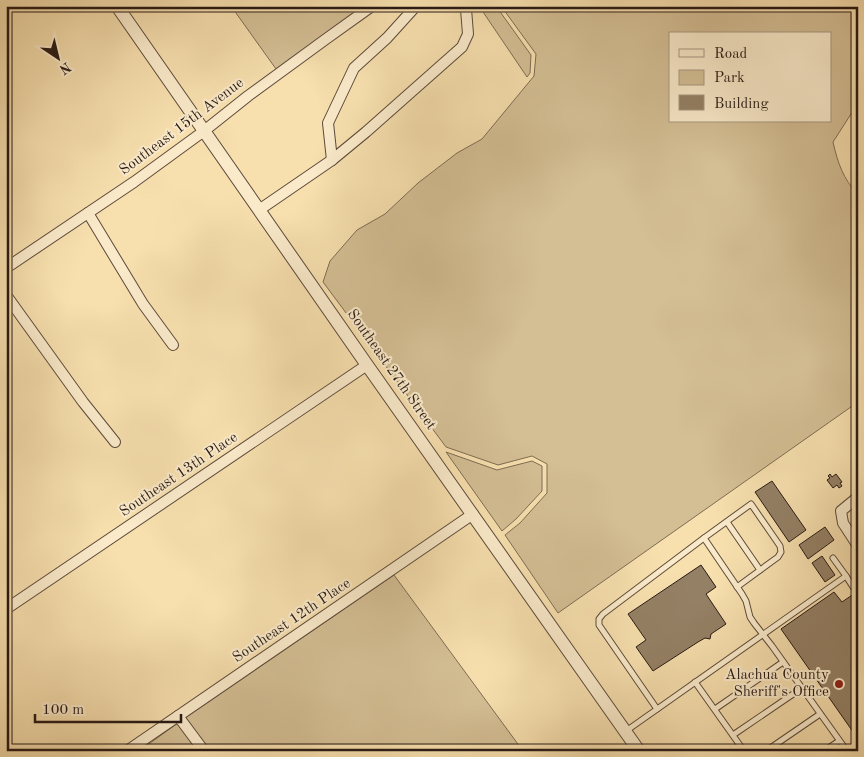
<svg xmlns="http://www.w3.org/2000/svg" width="864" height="757" font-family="'Old Standard TT',serif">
	<rect width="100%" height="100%" fill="#f7dfae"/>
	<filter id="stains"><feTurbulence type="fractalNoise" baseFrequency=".004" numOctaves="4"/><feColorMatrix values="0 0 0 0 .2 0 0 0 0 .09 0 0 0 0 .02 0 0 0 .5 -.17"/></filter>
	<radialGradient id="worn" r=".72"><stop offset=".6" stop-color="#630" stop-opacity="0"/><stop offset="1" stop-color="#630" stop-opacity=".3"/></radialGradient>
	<g fill="#d4be94" stroke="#7e6c54" fill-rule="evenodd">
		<path d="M231,6H364L276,69Z"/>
		<path d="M479,6H496L531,55L530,73L527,77Z"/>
		<path d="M501,6H858V108L851,114L833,142C838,164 843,178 858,195V402L558,613L505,535L520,523L547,493V464L532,456L498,465L446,447L323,282L330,261L357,230L385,214L418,183L457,153L482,139L534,76L536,54ZM670,34H830V121H670Z"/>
		<path d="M446,452L497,470L532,461L542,466V491L516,519L502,531Z"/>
		<path d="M394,575L523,751H209L185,718Z"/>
		<path d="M178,723L199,751H139Z"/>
	</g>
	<g fill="#948065" stroke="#281a15">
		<path d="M830,474L832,477L836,474L842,482L840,483L842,486L839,488L837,485L833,488L827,480L830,478L828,476Z"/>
		<path d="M772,481L806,530L789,542L755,492Z"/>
		<path d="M825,527L834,540L808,559L799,545Z"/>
		<path d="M822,556L835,575L825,582L812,563Z"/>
		<path d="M701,565L716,587L706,594L726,624L711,634L710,639L705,638L698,642L653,671L636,647L646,640L628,614Z"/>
		<path d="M858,591V739L781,629L834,592L842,602Z"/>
	</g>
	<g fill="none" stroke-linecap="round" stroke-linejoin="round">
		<defs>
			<g id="service">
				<path d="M727,522L760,570"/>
				<path d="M704,538L751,504L780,546L781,552L778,557L737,587"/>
				<path d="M833,558L846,576"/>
				<path d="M695,682L744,751"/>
				<path d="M657,709L599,625V619L603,614L704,538L742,594L746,601L750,617L754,623L772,646L847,751"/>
				<path d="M715,709L783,662"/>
				<path d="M626,731L846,576L853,587L858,583"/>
				<path d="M733,735L802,688"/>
				<path d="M766,751L820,714"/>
				<path d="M824,751L839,741"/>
			</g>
			<g id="minor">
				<path d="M416,6L387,38L354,68L328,123L332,160L366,132L462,47L468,34L466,9L464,6"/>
				<path d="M259,210L332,160"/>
				<path d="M88,213L143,304L173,345"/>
				<path d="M6,268L134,182L204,131L248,96L326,39L372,6"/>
				<path d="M6,295L83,402L115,442"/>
				<path d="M858,497L841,511L843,523L858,546"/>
				<path d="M6,609L367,365"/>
				<path d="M178,716L204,751"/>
				<path d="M127,751L473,514"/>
			</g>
			<path id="tertiary" d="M117,6L367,365L639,751"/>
		</defs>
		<use href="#service" stroke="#5c4b3b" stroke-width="7"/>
		<use href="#minor" stroke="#5c4b3b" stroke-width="12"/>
		<use href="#tertiary" stroke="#5c4b3b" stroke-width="14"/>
		<use href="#service" stroke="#faeaca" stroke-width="5"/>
		<use href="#minor" stroke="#faeaca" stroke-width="10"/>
		<use href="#tertiary" stroke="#faeaca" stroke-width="12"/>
	</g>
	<circle fill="#8f2418" stroke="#faeaca" stroke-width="2" cx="839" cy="684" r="5"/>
	<g text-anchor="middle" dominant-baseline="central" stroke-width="4" stroke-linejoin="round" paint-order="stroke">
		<g font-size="15" fill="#281a15" stroke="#faeaca">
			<text transform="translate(182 127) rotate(-37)">Southeast 15th Avenue</text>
			<text transform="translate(391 370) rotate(55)">Southeast 27th Street</text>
			<text transform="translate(179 475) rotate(-34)">Southeast 13th Place</text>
			<text transform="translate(292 621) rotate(-34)">Southeast 12th Place</text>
		</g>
		<g font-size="15" fill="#281a15" stroke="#faeaca" text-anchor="end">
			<text x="829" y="675">Alachua County<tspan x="829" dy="17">Sheriff's Office</tspan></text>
		</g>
	</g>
	<rect width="864" height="757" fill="none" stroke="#f7dfae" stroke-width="25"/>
	<rect x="8" y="8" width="849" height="742" fill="none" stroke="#281a15" stroke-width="2.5"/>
	<rect x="12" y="12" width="839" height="732" fill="none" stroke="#281a15"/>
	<rect x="669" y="32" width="162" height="90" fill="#faeaca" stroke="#a69782"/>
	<rect x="679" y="49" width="25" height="8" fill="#faeaca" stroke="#a69782"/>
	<text x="714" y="58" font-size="15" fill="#281a15">Road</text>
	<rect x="679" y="70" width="25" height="15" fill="#d4be94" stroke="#a69782"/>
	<text x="714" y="82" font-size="15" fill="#281a15">Park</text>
	<rect x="679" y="95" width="25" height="15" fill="#948065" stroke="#a69782"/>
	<text x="714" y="108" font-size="15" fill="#281a15">Building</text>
	<g transform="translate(58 58) rotate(145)" stroke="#faeaca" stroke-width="4" paint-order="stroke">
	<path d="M0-4L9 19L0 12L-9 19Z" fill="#281a15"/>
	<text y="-8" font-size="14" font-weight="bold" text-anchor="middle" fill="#281a15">N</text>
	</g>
	<path d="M35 714v8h146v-8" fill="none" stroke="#281a15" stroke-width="2.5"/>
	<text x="42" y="714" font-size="15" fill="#281a15" stroke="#faeaca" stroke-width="4" paint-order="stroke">100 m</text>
	<rect width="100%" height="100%" filter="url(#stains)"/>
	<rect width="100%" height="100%" fill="url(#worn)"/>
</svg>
